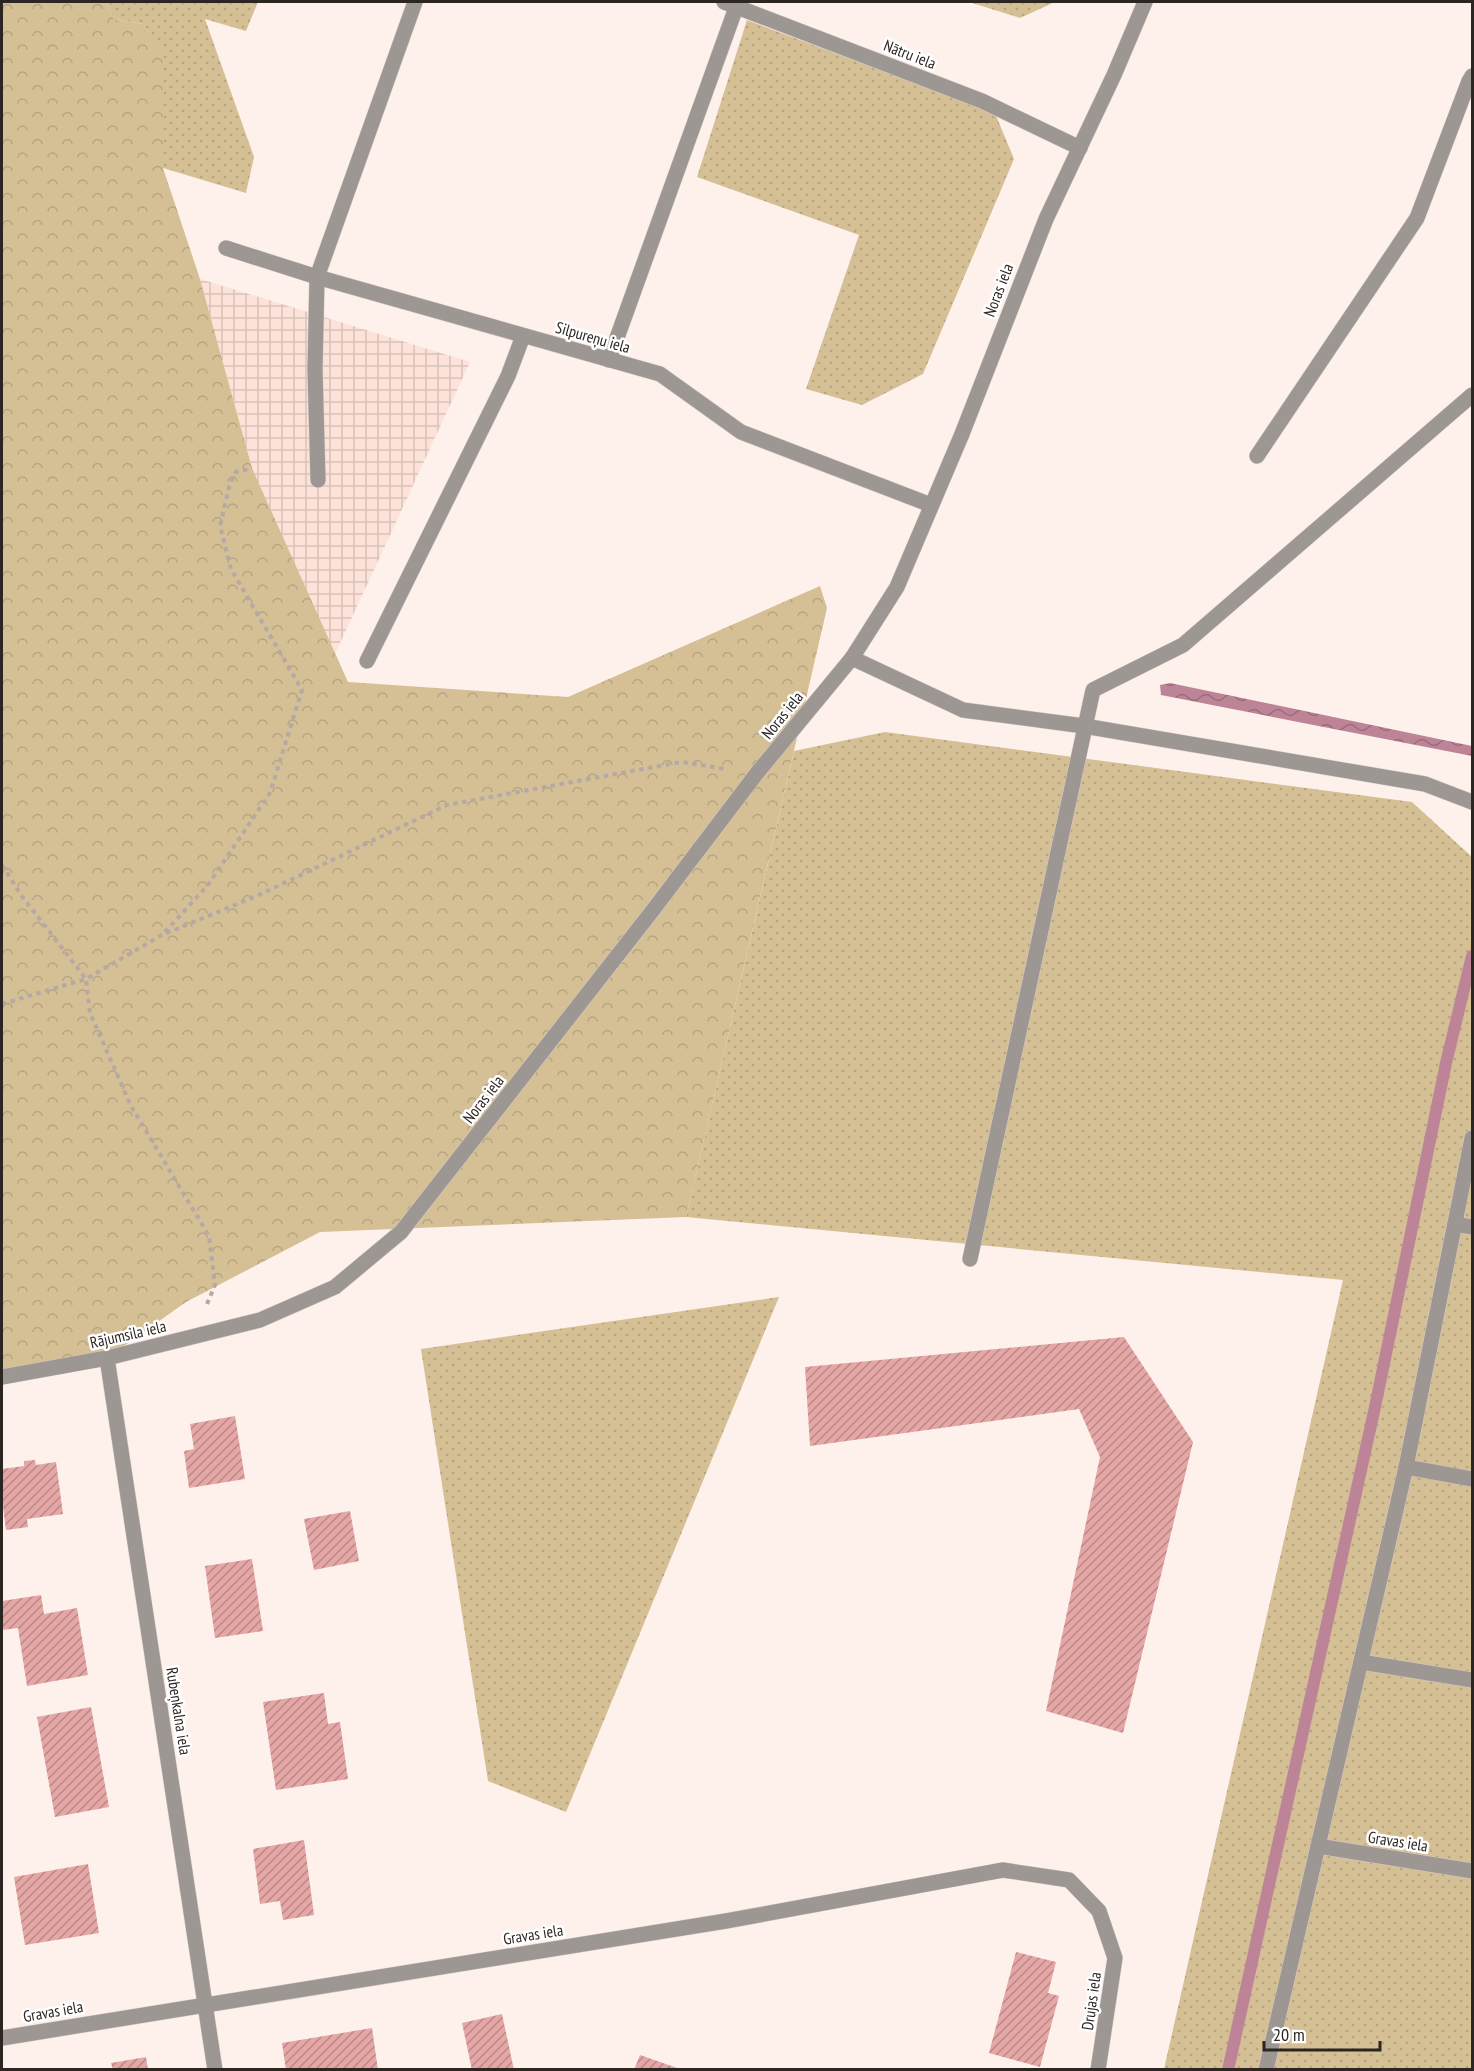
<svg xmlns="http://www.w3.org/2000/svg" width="1474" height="2071" font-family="'PT Sans Narrow',sans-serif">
	<defs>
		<pattern id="industrial-grid" width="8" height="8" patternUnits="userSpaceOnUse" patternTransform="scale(1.5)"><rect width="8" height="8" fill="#fce2d8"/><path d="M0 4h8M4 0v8" fill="none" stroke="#d8c2b9"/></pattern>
		<pattern id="grass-dots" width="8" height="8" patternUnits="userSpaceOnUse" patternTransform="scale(1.5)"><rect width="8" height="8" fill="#d5bf95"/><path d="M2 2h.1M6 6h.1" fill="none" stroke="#b7a480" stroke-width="1.8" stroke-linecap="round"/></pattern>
		<pattern id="forest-crowns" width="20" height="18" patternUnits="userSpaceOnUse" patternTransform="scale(1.5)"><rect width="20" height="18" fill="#d5bf95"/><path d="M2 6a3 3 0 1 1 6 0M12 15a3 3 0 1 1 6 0" fill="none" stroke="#b7a480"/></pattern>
		<pattern id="water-waves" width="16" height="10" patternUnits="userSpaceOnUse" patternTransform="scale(1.5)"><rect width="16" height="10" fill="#bd8498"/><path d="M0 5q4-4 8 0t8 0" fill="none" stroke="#9a6c7c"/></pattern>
		<pattern id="building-hatch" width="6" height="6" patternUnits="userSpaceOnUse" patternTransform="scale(1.5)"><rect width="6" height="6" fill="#e5a6a6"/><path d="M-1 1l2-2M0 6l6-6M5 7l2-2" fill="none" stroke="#ba8787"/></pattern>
	</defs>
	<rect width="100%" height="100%" fill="#fef0eb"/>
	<path fill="url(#industrial-grid)" d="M200,279L470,362L335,654L252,468Z"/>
	<g fill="url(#grass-dots)">
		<path d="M105,2H258L246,31L205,19L254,157L246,193L163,168L162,51L143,24L114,19Z"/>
		<path d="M969,2H1055L1020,18Z"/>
		<path d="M747,20L995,113L1014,159L923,374L862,405L806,389L859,235L697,177Z"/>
		<path d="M885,732L1412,802L1472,857V2069H1164L1343,1280L686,1217L794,751Z"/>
		<path d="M779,1297L566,1812L488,1781L421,1349Z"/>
	</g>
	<path fill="url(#forest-crowns)" d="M2,2H105L114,19L143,24L163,51V168L200,279L252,468L348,682L568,697L820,586L827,608L686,1217L320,1232L186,1302L107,1358L2,1377Z"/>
	<path fill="url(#water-waves)" d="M1170,683L1472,746V756L1161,695L1160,685Z"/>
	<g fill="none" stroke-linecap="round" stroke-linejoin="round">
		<path stroke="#bd8498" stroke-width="12" d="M1228,2070L1375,1407L1446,1063L1472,956"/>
	</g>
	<g fill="url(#building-hatch)">
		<path d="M1124,1337L1193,1442L1123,1733L1046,1711L1100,1457L1079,1409L810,1446L805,1367Z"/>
		<path d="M235,1416L245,1479L189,1488L184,1451L194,1449L190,1424Z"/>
		<path d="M35,1460L36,1465L56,1462L63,1514L27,1519L28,1527L6,1530L2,1498V1469L24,1466V1461Z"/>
		<path d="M350,1511L359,1561L314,1570L304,1519Z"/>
		<path d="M252,1559L263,1631L215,1638L205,1566Z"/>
		<path d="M41,1595L44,1614L77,1608L88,1675L27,1686L18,1628L2,1630V1601Z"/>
		<path d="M324,1693L328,1724L340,1722L348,1779L276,1790L263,1702Z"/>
		<path d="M91,1707L109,1807L55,1817L37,1717Z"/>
		<path d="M304,1840L314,1915L283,1920L280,1901L260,1904L253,1849Z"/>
		<path d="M88,1864L99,1933L25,1945L14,1877Z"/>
		<path d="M1016,1952L1056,1962L1048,1993L1059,1996L1040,2067L989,2053Z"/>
		<path d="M502,2014L514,2070H472L462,2023Z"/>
		<path d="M372,2028L378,2070H286L282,2043Z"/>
		<path d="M640,2055L680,2069V2070H634Z"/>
		<path d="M146,2057L148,2070H113L111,2063Z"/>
	</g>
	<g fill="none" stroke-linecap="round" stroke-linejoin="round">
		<defs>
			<g id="service">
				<path d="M609,360L738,2"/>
				<path d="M1257,456L1417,218L1469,81L1472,76"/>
				<path d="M318,480L315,369L317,277L415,2"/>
				<path d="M367,661L508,376L523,336"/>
				<path d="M1455,1224L1472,1227"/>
				<path d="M970,1259L1093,690L1183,645L1472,395"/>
				<path d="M1406,1467L1472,1479"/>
				<path d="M1361,1662L1472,1680"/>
				<path d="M1318,1846L1472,1871"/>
			</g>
			<g id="minor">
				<path d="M724,2L982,101L1080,148"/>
				<path d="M226,248L317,277L660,374L741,432L931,505"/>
				<path d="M852,658L963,710L1084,726L1425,784L1472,802"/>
				<path d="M107,1358L215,2070"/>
				<path d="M2,1377L107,1358L260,1320L335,1287L401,1232L653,910L757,773L852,658L897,587L962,434L1046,219L1114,75L1145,2"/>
				<path d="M2,2038L726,1921L1003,1870L1069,1880L1099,1911L1115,1958L1098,2070"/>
				<path d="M1266,2070L1406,1467L1472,1138"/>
			</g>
		</defs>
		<use href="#service" stroke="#d8ccc7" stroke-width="16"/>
		<use href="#minor" stroke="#d8ccc7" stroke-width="16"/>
		<g stroke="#b4a9a5" stroke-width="4" stroke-dasharray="4.5 4.5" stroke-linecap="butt">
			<path d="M2,865L21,895L86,979L2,1004"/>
			<path d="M165,932L208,885L270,793L302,690L231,569L220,526L230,483L236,472L252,468"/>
			<path d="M207,1304L215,1285L209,1236L131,1106L90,1013L86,979L162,935L259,895L447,805L681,762L726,769"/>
		</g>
		<use href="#service" stroke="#9d9793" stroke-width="15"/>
		<use href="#minor" stroke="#9d9793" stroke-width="15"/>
	</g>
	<g text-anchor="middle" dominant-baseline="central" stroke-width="5" stroke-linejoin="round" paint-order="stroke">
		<g font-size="16" fill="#2c2623" stroke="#fff">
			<text transform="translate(910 54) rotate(21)">Nātru iela</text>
			<text transform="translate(998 290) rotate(-69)">Noras iela</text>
			<text transform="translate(593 337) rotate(16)">Silpureņu iela</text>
			<text transform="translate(782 715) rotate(-51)">Noras iela</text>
			<text transform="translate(483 1099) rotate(-52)">Noras iela</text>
			<text transform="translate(128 1334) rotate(-13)">Rājumsila iela</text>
			<text transform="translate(179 1711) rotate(81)">Rubeņkalna iela</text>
			<text transform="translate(1398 1841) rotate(9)">Gravas iela</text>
			<text transform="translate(533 1934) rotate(-9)">Gravas iela</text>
			<text transform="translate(1091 2001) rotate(-82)">Drujas iela</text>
			<text transform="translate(53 2011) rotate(-10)">Gravas iela</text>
		</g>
	</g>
	<rect width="1474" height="2071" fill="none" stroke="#2c2623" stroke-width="6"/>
	<path d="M1264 2041v9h116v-9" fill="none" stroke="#2c2623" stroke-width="3"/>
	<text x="1273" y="2041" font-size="18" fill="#2c2623" stroke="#ffffff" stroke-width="4.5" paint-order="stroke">20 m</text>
</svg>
